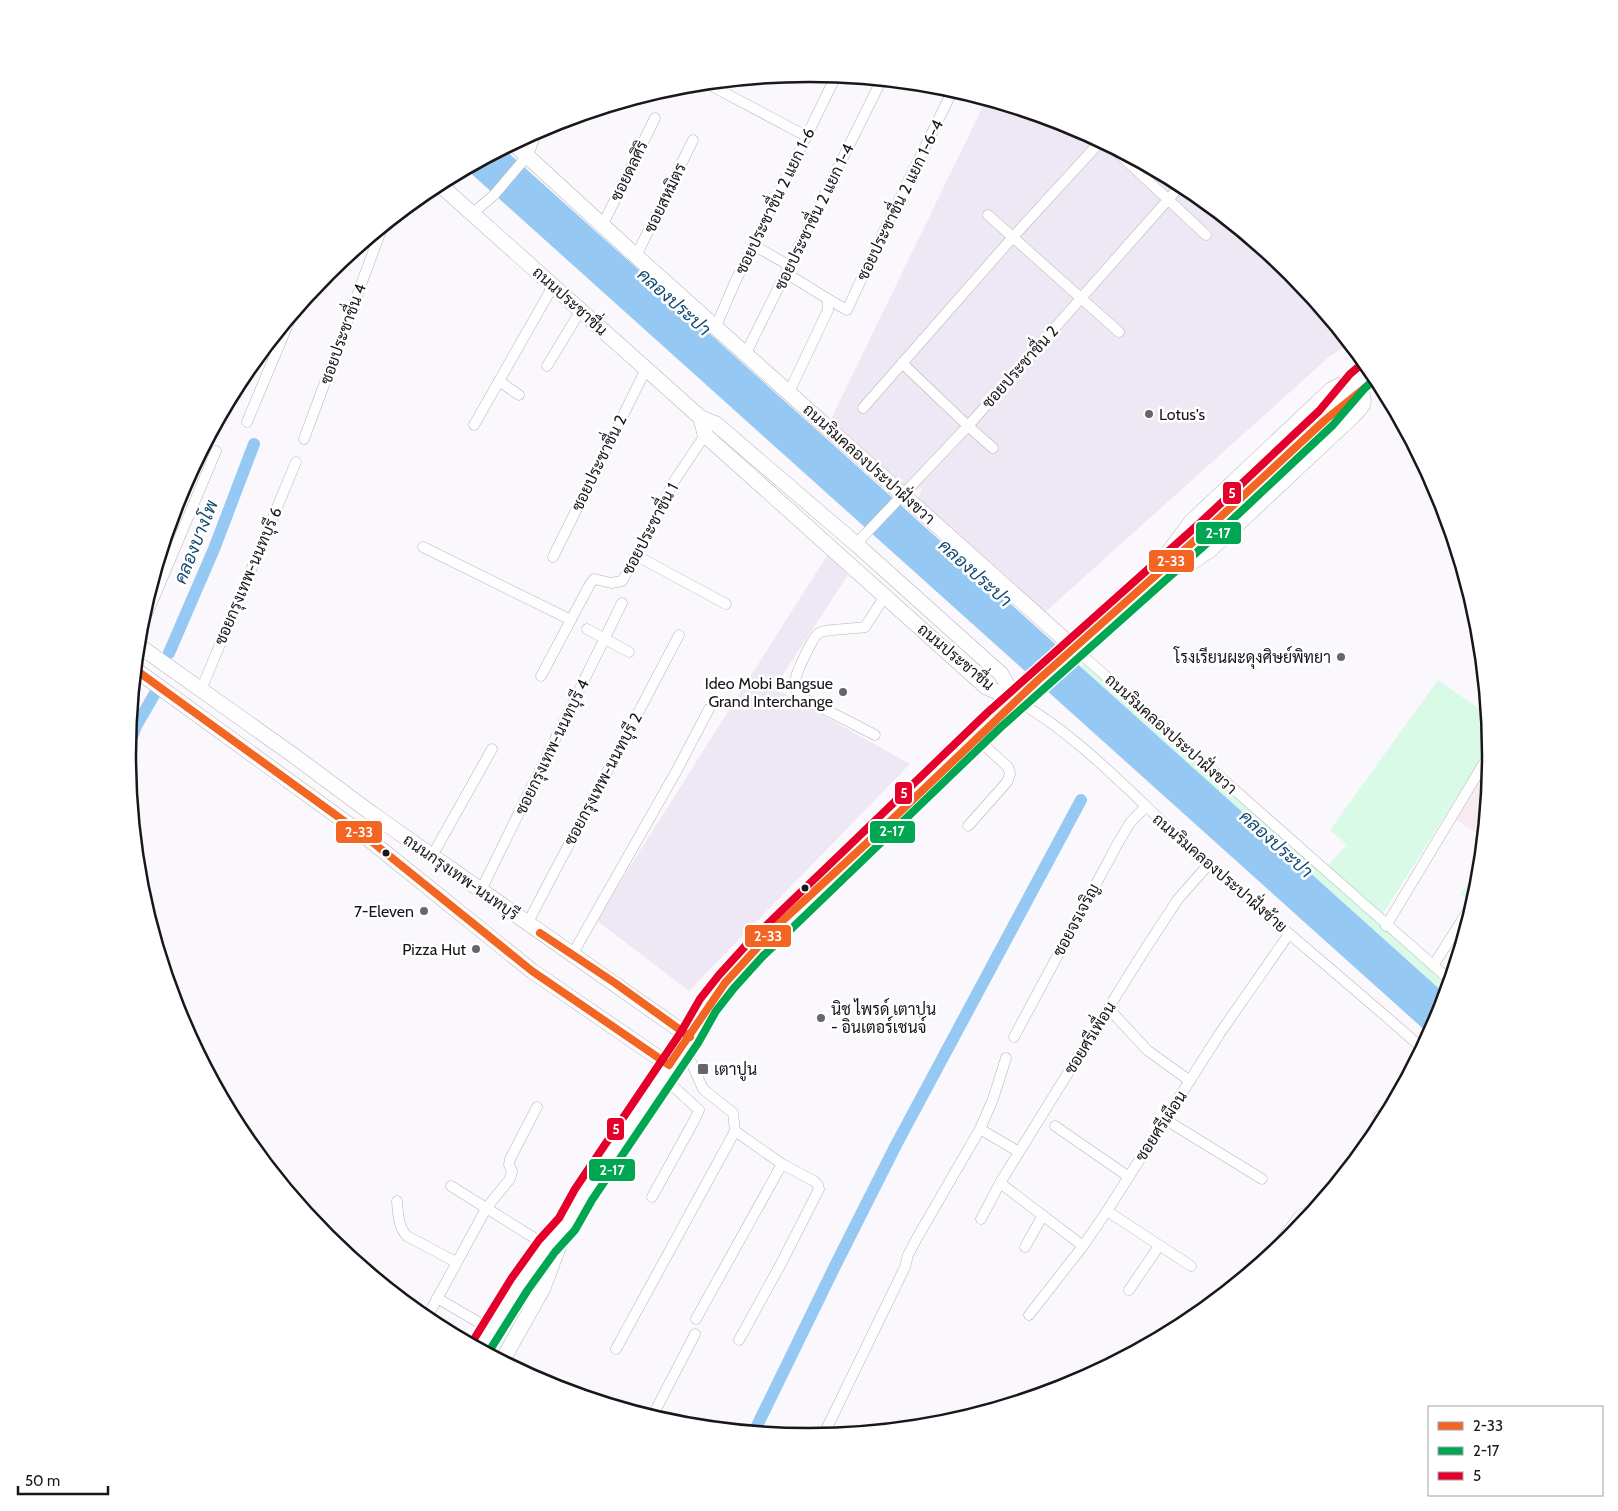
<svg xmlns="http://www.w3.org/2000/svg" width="1618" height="1511" font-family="Cabin,Sarabun,sans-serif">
	<rect width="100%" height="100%" fill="#fbf8fd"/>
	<g fill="#ede8f3">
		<path d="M986,100L1070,126L1188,189L1291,274L1349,344L1329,357L1043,614L924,505L919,498L922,488L912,492L831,419Z"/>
		<path d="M828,554L848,575L774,688L910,764L689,991L596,920Z"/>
	</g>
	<path fill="#f7ebf0" d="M1490,759L1483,837L1455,819Z"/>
	<g fill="#d8fae6">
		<path d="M1084,663L1422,962L1448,986L1445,994L1081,667Z"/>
		<path d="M1438,680L1481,710L1486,703L1490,745L1382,915L1327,866L1347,845L1330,830Z"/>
		<path d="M1480,868L1478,889L1473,903L1460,894Z"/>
	</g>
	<path fill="#95c8f3" d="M504,149L1445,994L1439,1017L1429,1034L466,169Z"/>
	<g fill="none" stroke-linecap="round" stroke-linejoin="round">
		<g stroke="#95c8f3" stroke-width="12">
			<path d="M169,653L214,549L254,444"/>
			<path d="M128,748L136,726L157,690"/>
			<path d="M754,1432L834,1268L896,1145L1081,800"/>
		</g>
		<defs>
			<g id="street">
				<path d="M708,84L806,136"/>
				<path d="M1114,149L1206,235"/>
				<path d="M472,214L494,195L528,155L537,131"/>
				<path d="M988,215L1119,332"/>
				<path d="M603,224L655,118"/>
				<path d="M753,245L790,266"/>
				<path d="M636,256L693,140"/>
				<path d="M786,273L828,299V310L789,392"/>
				<path d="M828,299L847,310L890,218L953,90"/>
				<path d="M716,326L736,280L836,76"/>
				<path d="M746,353L881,81"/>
				<path d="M902,363L968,426L993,448"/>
				<path d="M547,366L581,310"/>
				<path d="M499,381L519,395"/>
				<path d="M863,408L1013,237L1100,142"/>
				<path d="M247,422L291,317"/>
				<path d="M474,425L553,286"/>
				<path d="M304,439L382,228"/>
				<path d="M856,544L968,426L1181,185"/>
				<path d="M423,547L571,620"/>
				<path d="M637,556L726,604"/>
				<path d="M553,557L646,369"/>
				<path d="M587,629L629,652"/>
				<path d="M140,631L216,451"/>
				<path d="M1074,648L1450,980"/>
				<path d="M541,676L590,584L594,579L611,583L622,581L637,556L673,483L705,435"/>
				<path d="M201,690L296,462"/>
				<path d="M1017,701C1078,735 1135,797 1187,845C1264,914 1344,979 1422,1048"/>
				<path d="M875,735L799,696C797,691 795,687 795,681C796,673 813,636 819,633C824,629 855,629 865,627L885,596"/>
				<path d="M968,826L1007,782L1010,774L1008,767L976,738"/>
				<path d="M432,856L492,749"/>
				<path d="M481,890L622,603"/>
				<path d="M527,924L679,635"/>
				<path d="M1386,926L1490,753"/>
				<path d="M572,955L677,770L709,709"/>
				<path d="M1433,966L1471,906"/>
				<path d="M1109,1009L1147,1050L1190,1081"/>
				<path d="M1014,1037L1118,843L1130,823L1145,807"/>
				<path d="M1379,1116L1384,1120"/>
				<path d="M1166,1120L1262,1179"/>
				<path d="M1055,1126L1129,1177"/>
				<path d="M980,1129L1014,1149"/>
				<path d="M735,1131L782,1164L814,1181L818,1185L819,1189L783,1260L739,1340"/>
				<path d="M1000,1183L1083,1246"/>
				<path d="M451,1186L547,1246"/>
				<path d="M652,1197L695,1119L699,1110L674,1087"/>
				<path d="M397,1201C398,1213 398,1227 407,1236L456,1262"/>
				<path d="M1107,1211L1191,1266"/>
				<path d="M981,1219L1000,1183L1058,1089L1144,951L1178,899L1209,864"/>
				<path d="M1025,1247L1043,1215"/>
				<path d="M1271,1254L1300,1215L1305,1213L1309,1216"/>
				<path d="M1129,1290L1159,1246"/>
				<path d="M437,1298L490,1329"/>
				<path d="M1029,1315L1083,1246L1107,1211L1220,1033L1289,934"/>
				<path d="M426,1319L487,1207L510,1179L512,1171L509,1165L510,1159L537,1107"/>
				<path d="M696,1319L782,1164"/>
				<path d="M616,1349L735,1131L733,1113L703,1089L691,1062L685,1058"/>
				<path d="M652,1417L695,1334"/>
				<path d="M823,1436L905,1267L908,1255L917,1238L980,1129L993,1099L1006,1058"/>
			</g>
			<g id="secondary">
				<path d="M514,144L636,256L1074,648"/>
				<path d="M439,184L701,418L716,424L856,544L1001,674L1017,701"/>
				<path d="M1340,385C1350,385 1366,391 1363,404C1361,409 1355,413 1352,417L1211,549L1191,563L1159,572L1168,553L1191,522L1331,390Z"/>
				<path d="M701,418L705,435L986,687L1017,701"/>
				<path d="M138,645L293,755L371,813L690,1037"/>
				<path d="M136,670L366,837L532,971L669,1065"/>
				<path d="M479,1349C502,1307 529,1266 561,1231"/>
				<path d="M502,1361L543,1288L567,1224L583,1195L690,1037L708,1005L726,982L756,949L795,909L879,831L994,720L1208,529L1326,418"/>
			</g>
		</defs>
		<use href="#street" stroke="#b6b3b8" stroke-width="11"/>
		<use href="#secondary" stroke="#b6b3b8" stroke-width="16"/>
		<use href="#street" stroke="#fefeff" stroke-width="10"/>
		<use href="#secondary" stroke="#fefeff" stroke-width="15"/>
		<defs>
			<path id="secondary-bridge" d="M1326,418L1358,381L1370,370"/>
		</defs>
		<use href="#secondary-bridge" stroke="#b6b3b8" stroke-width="16" stroke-linecap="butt"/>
		<use href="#secondary-bridge" stroke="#fefeff" stroke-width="15"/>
		<defs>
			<g id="bus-1">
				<path d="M136,670L366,837L532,971L669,1065L725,983L780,923L881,830L1037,681L1201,535L1325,420L1377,378"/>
				<path d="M540,933L615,983L690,1037"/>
			</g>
			<path id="bus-2" d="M488,1353L527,1291L555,1252L575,1230L592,1200L698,1043L716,1011L734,988L763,956L1001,727L1215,536L1333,425L1365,388L1376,378"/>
			<path id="bus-3" d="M471,1344L511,1279L539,1240L559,1218L575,1189L681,1032L700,999L719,975L749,942L987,713L1201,522L1319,411L1350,374L1363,363"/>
		</defs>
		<use href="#bus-1" stroke="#fff" stroke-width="11"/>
		<use href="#bus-2" stroke="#fff" stroke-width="11"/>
		<use href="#bus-3" stroke="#fff" stroke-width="11"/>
		<use href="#bus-1" stroke="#f26522" stroke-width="8"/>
		<use href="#bus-2" stroke="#00a651" stroke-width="8"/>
		<use href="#bus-3" stroke="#e4002b" stroke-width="8"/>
	</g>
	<g fill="#69666a" stroke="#fff" stroke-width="2">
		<circle cx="1149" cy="414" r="5"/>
		<circle cx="1341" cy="657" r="5"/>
		<circle cx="843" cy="692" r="5"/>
		<circle cx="424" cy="911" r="5"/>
		<circle cx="476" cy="949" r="5"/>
		<circle cx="821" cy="1018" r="5"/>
		<rect x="697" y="1063" width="12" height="12" rx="2.5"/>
	</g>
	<g fill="#1a171b" stroke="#fff" stroke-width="2">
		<circle cx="386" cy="853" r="4.5"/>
		<circle cx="805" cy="888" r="4.5"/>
	</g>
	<g text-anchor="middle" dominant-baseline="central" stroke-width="5" stroke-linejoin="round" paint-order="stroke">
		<g font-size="16" fill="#1a171b" stroke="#fff">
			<text transform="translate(629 171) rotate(-64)">ซอยดลศิริ</text>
			<text transform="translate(665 198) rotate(-64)">ซอยสหมิตร</text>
			<text transform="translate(900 200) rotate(-64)">ซอยประชาชื่น 2 แยก 1-6-4</text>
			<text transform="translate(775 201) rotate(-64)">ซอยประชาชื่น 2 แยก 1-6</text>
			<text transform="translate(814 217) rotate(-64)">ซอยประชาชื่น 2 แยก 1-4</text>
			<text transform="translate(570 301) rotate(42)">ถนนประชาชื่น</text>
			<text transform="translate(343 334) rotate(-70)">ซอยประชาชื่น 4</text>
			<text transform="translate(1020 367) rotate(-48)">ซอยประชาชื่น 2</text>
			<text transform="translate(599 463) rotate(-64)">ซอยประชาชื่น 2</text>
			<text transform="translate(869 464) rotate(42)">ถนนริมคลองประปาฝั่งขวา</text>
			<text transform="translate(650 529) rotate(-62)">ซอยประชาชื่น 1</text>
			<text transform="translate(248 576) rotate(-67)">ซอยกรุงเทพ-นนทบุรี 6</text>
			<text transform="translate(956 657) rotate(40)">ถนนประชาชื่น</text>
			<text transform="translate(1171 734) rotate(42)">ถนนริมคลองประปาฝั่งขวา</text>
			<text transform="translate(552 747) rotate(-64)">ซอยกรุงเทพ-นนทบุรี 4</text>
			<text transform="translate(603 779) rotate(-62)">ซอยกรุงเทพ-นนทบุรี 2</text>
			<text transform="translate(1220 873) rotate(41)">ถนนริมคลองประปาฝั่งซ้าย</text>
			<text transform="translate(461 877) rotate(35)">ถนนกรุงเทพ-นนทบุรี</text>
			<text transform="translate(1076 920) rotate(-62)">ซอยจรเจริญ</text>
			<text transform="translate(1090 1038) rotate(-58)">ซอยศรีเพื่อน</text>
			<text transform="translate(1161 1126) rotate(-57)">ซอยศรีเผือน</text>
		</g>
		<g font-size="16" fill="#1a171b" stroke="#fff" text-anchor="end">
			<text x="1159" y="414" text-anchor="start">Lotus's</text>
			<text x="1331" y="657">โรงเรียนผะดุงศิษย์พิทยา</text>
			<text x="833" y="683">Ideo Mobi Bangsue<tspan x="833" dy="18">Grand Interchange</tspan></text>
			<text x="414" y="911">7-Eleven</text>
			<text x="466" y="949">Pizza Hut</text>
			<text x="831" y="1009" text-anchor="start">นิช ไพรด์ เตาปูน<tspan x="831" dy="18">- อินเตอร์เชนจ์</tspan></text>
			<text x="714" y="1069" text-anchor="start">เตาปูน</text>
		</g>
		<g font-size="18" font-style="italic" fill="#144b72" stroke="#fff">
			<text transform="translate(674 302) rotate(42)">คลองประปา</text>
			<text transform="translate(196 542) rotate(-68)">คลองบางโพ</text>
			<text transform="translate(975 573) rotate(42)">คลองประปา</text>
			<text transform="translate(1276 844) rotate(42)">คลองประปา</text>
		</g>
	</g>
	<path d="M0 0H1618V1511H0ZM136 755a673 673 0 1 1 1346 0a673 673 0 1 1-1346 0Z" fill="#fff" fill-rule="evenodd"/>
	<path fill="none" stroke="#1a171b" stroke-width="2.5" d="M136 755a673 673 0 1 1 1346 0a673 673 0 1 1-1346 0Z"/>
	<g stroke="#fff" stroke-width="2">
		<rect x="1222" y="481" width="20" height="24" rx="5" fill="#e4002b"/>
		<rect x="1195" y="521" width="47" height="24" rx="5" fill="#00a651"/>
		<rect x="1148" y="549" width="47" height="24" rx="5" fill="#f26522"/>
		<rect x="894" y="781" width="19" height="24" rx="5" fill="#e4002b"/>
		<rect x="869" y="820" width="47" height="24" rx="5" fill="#00a651"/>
		<rect x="335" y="820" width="48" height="24" rx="5" fill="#f26522"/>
		<rect x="744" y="924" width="48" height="24" rx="5" fill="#f26522"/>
		<rect x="606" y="1117" width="19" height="24" rx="5" fill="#e4002b"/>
		<rect x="588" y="1158" width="48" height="24" rx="5" fill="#00a651"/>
	</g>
	<g font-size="14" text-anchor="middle" font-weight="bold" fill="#fff">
		<text x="1232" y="498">5</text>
		<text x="1218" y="538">2-17</text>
		<text x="1171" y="566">2-33</text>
		<text x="904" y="798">5</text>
		<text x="892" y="836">2-17</text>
		<text x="359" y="837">2-33</text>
		<text x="768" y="941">2-33</text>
		<text x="616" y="1134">5</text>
		<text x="612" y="1175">2-17</text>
	</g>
	<rect x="1428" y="1406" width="175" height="90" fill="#ffffff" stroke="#a3a2a4"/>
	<rect x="1438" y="1422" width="25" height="8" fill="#f26522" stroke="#a3a2a4"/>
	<text x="1473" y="1431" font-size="15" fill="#1a171b">2-33</text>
	<rect x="1438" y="1447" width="25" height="8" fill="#00a651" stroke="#a3a2a4"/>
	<text x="1473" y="1456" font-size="15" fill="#1a171b">2-17</text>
	<rect x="1438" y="1472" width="25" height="8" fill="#e4002b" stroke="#a3a2a4"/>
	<text x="1473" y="1481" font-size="15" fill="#1a171b">5</text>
	<path d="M18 1486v8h90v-8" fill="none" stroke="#1a171b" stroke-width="2.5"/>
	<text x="25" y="1486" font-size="15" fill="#1a171b" stroke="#ffffff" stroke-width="4" paint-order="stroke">50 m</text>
</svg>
